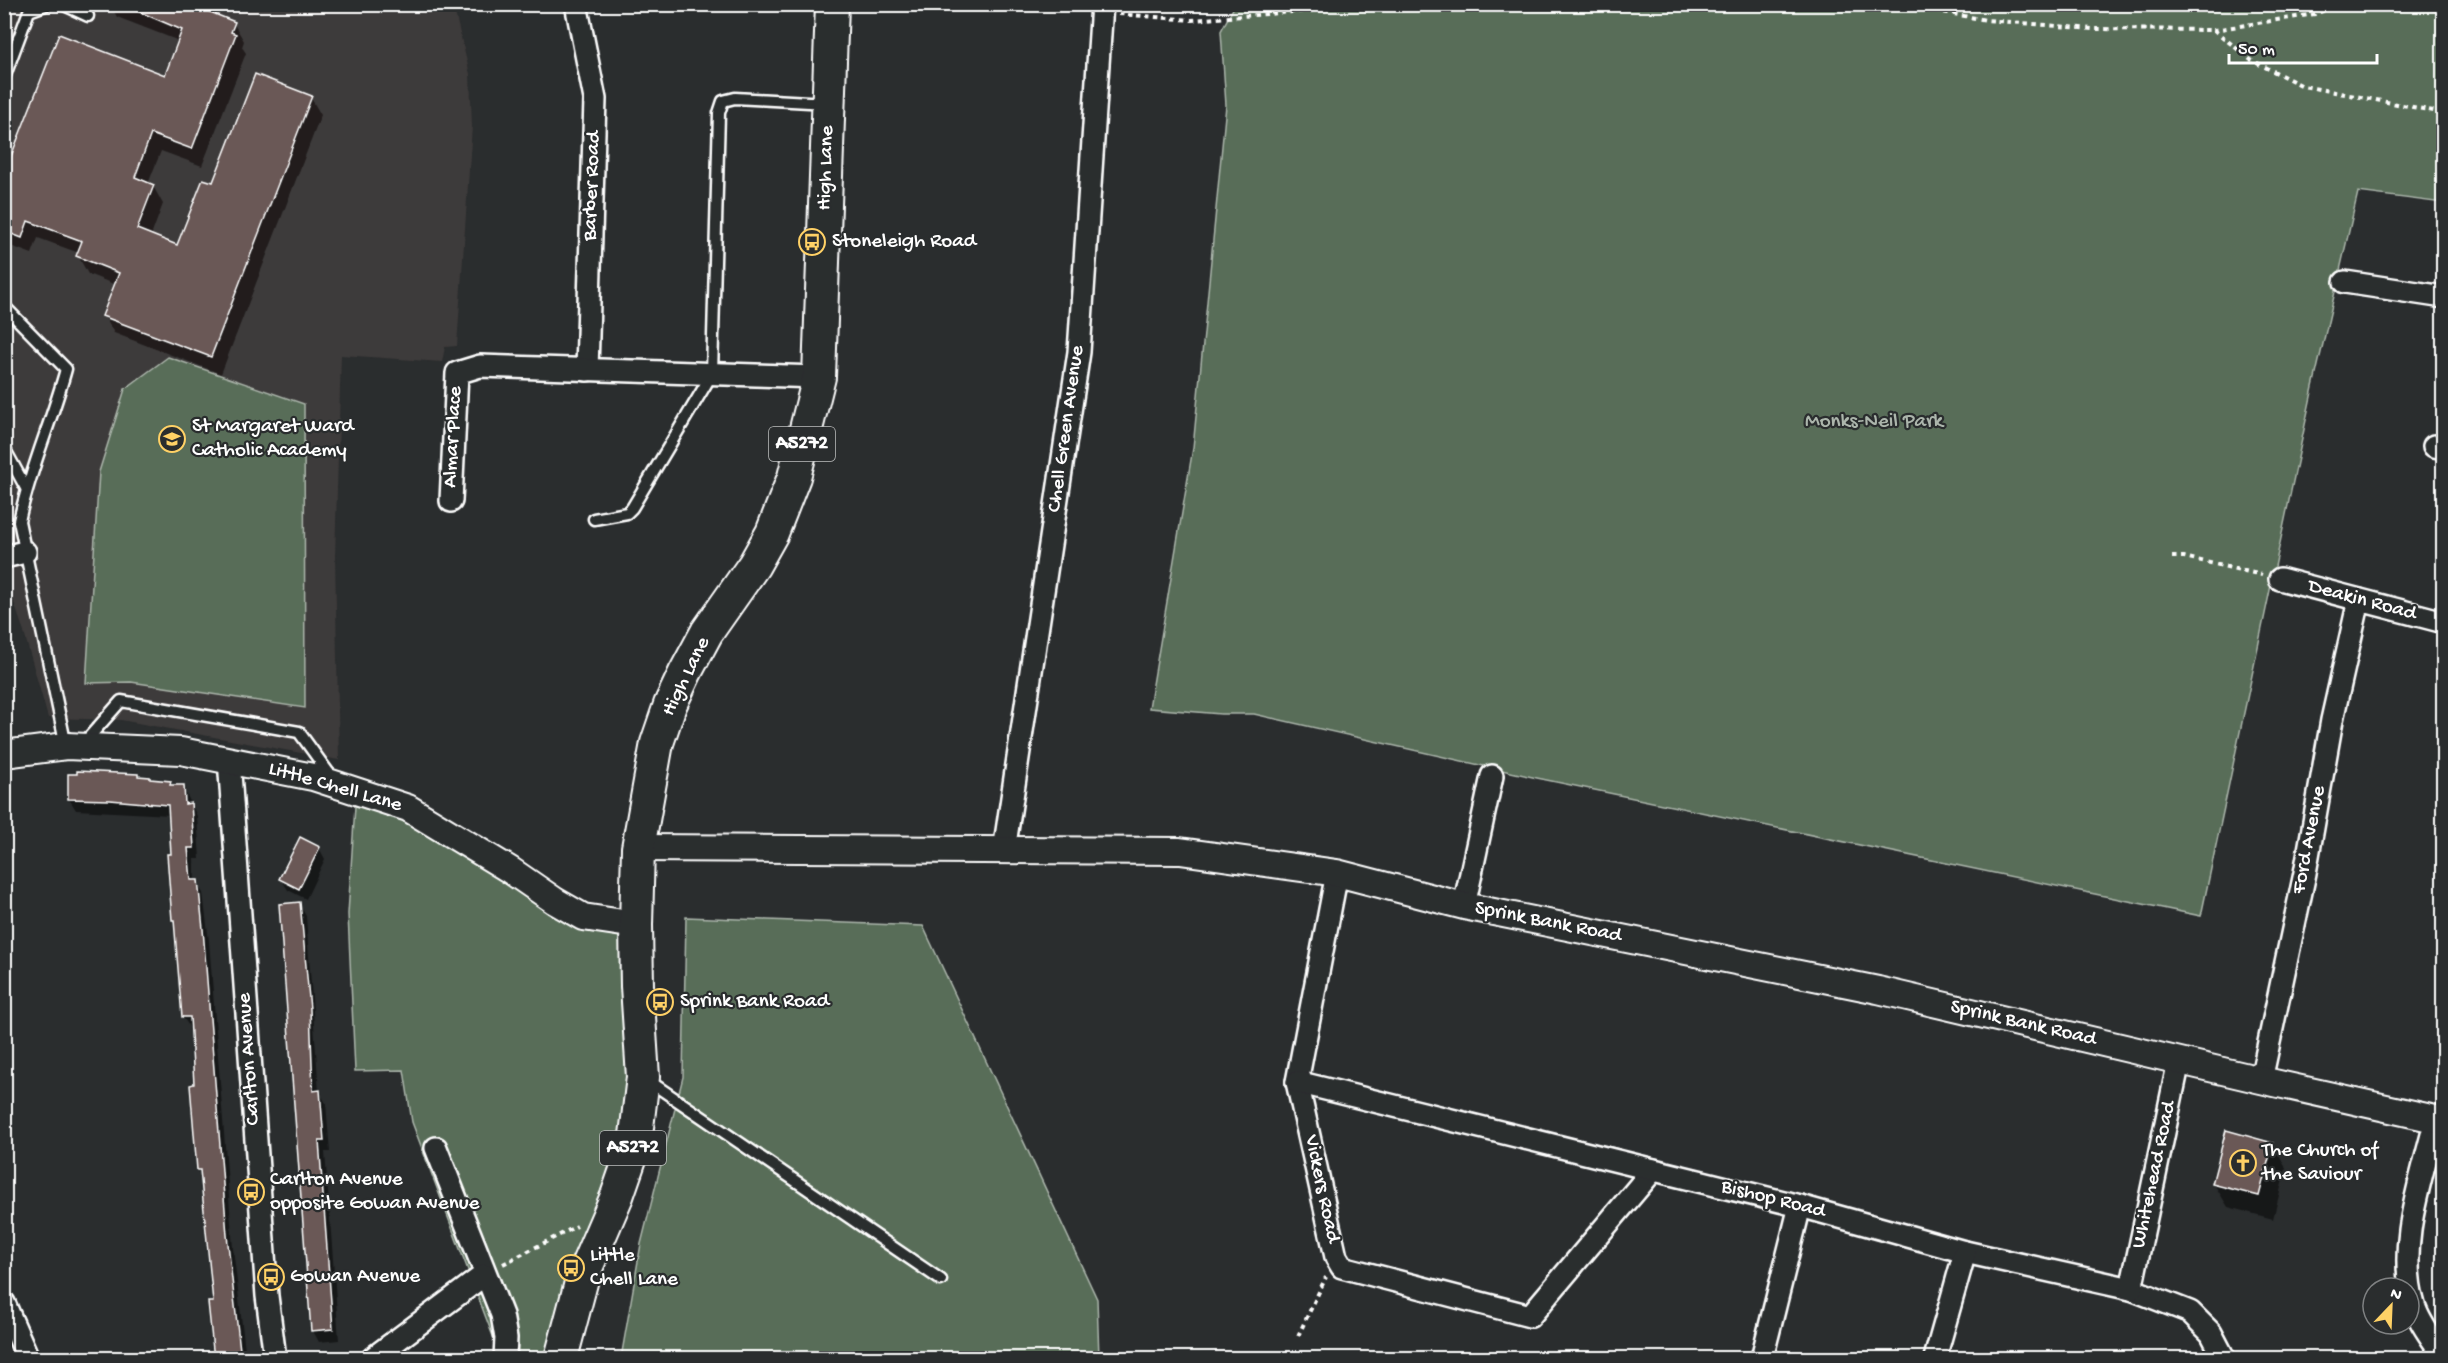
<svg xmlns="http://www.w3.org/2000/svg" width="2448" height="1363" font-family="'Gochi Hand',sans-serif">
	<rect width="100%" height="100%" fill="#2a2d2e"/>
	<filter id="ink" filterUnits="userSpaceOnUse"><feTurbulence type="fractalNoise" baseFrequency=".0167" numOctaves="2"/><feDisplacementMap in="SourceGraphic" scale="12" xChannelSelector="R" yChannelSelector="G"/><feConvolveMatrix kernelMatrix="1 2 1 2 8 2 1 2 1" color-interpolation-filters="sRGB"/></filter>
	<g filter="url(#ink)">
		<path fill="#3e3a3a" d="M16,5H453L470,74L472,126L457,346L445,347L442,362L341,355L335,557L339,760L121,720L48,718L23,629L5,576L4,35Z"/>
		<g fill="#586d58" stroke="#acb6ac" stroke-width="1.5">
			<path d="M2407,4L2443,13V203L2358,192L2313,387L2201,916L1537,778L1254,714H1221L1149,708L1193,448L1226,105L1221,31L1235,5Z"/>
			<path d="M168,357L304,404L305,708L131,682L86,683L99,472L125,389Z"/>
			<path d="M356,791L555,901L636,925L643,1077L562,1358H494V1339L412,1122L404,1070L355,1071L348,914Z"/>
			<path d="M686,917L923,926L1097,1299L1099,1358H621L641,1244L683,1077Z"/>
		</g>
		<g fill="#0007">
			<path d="M110,4H214L210,14L234,24L244,41L242,47L246,53L202,166L161,151L148,184L153,186L163,204L151,236L178,247L214,184L311,98L321,115L221,374L114,333L104,316L116,285L88,274L78,256L79,253L38,238L32,254L8,245L4,240V178L166,77L179,41L117,17Z"/>
			<path d="M139,778L170,782L173,787H183L197,816L200,859H194L195,881L203,893L209,941L233,1248L246,1358H216L215,1303L202,1177L198,1170L192,1028H190L183,1017L176,924L173,919V855L170,815L76,810L69,799Z"/>
			<path d="M319,848L325,859L306,899L288,890L281,879Z"/>
			<path d="M299,904L306,916L319,1092L326,1103L330,1152H325L339,1340L319,1342L313,1331Z"/>
			<path d="M2272,1144L2286,1168L2273,1219L2228,1207L2214,1184Z"/>
		</g>
		<g fill="#6b5957" stroke="#fff" stroke-width="1.5">
			<path d="M121,4H190L235,22L231,32L236,34L192,149L151,134L135,177L154,185L137,229L177,245L203,179L213,182L255,74L312,96L211,357L102,316L119,273L76,256L82,241L28,221L22,238L4,231V174L59,34L165,75L182,30Z"/>
			<path d="M77,771L138,774V776L150,777V779L171,781L170,785H184L185,804L191,803L194,848H188L191,880H198L203,929L227,1235L241,1359H214L208,1302H213L200,1170H197L190,1085L194,1084L190,1017H182L174,920H172L167,854H171L168,805L110,800L68,799V774H77Z"/>
			<path d="M300,837L320,847L299,889L279,879Z"/>
			<path d="M300,902L310,1009L313,1091L320,1090L324,1141H319L333,1329L311,1331L279,904Z"/>
			<path d="M2226,1130L2273,1143L2259,1196L2212,1184Z"/>
		</g>
		<g fill="none" stroke-linecap="round" stroke-linejoin="round">
			<defs>
				<g id="service">
					<path d="M62,4L88,16"/>
					<path d="M4,78L29,11L48,4"/>
					<path d="M4,306L66,369C52,421 30,469 19,521L66,746"/>
					<path d="M4,448L26,488"/>
					<path d="M594,519L627,513L632,508L712,374L719,113L723,101L735,98L827,103"/>
					<path d="M83,744L121,701L299,732L333,779"/>
					<path d="M646,1079L941,1280"/>
				</g>
				<g id="minor">
					<path d="M576,4L595,99L587,370"/>
					<path d="M2345,282L2444,297"/>
					<path d="M2434,446L2444,448"/>
					<path d="M451,501L457,373L480,366L819,377"/>
					<path d="M4,557L25,552"/>
					<path d="M2280,579L2444,622"/>
					<path d="M229,759L267,1296L275,1358"/>
					<path d="M1004,851L1079,352L1102,4"/>
					<path d="M1337,873L1297,1082L1336,1257L1342,1267L1530,1316L1653,1170"/>
					<path d="M1464,906L1492,776"/>
					<path d="M2261,1080L2305,873L2332,720L2359,600"/>
					<path d="M1297,1082L1800,1206L1965,1252L2131,1289L2190,1312L2211,1333L2224,1358"/>
					<path d="M2436,1119C2422,1178 2396,1245 2414,1305C2419,1323 2434,1341 2444,1357"/>
					<path d="M436,1148L502,1315L506,1338L505,1358"/>
					<path d="M2131,1289L2179,1061"/>
					<path d="M4,1303L28,1358"/>
					<path d="M373,1358L484,1275"/>
					<path d="M1762,1358L1800,1206"/>
					<path d="M1935,1358L1965,1252"/>
				</g>
				<g id="tertiary">
					<path d="M4,754L66,746L181,751L313,777L408,808L510,870L555,901L583,917L636,925"/>
					<path d="M638,848L1180,851L1337,873L1464,906L1878,990L2261,1080L2444,1121"/>
				</g>
				<path id="primary" d="M561,1358L583,1275L617,1196L635,1144L643,1077L637,986L636,925L638,848L657,743L670,705L685,673L707,632L754,565L772,533L794,477L819,377L832,4"/>
			</defs>
			<use href="#service" stroke="#fff" stroke-width="15"/>
			<use href="#minor" stroke="#fff" stroke-width="26"/>
			<use href="#tertiary" stroke="#fff" stroke-width="30"/>
			<use href="#primary" stroke="#fff" stroke-width="36"/>
			<g stroke="#fff" stroke-width="4" stroke-dasharray="4.5 4.5" stroke-linecap="butt">
				<path d="M1900,4L1986,20L2093,29L2214,30L2315,14L2341,4"/>
				<path d="M1119,14L1192,20L1317,10L1345,4"/>
				<path d="M4,16L10,4"/>
				<path d="M2214,30L2251,60L2303,86L2444,113"/>
				<path d="M2172,557H2184L2262,575"/>
				<path d="M503,1264L577,1226"/>
				<path d="M1298,1336L1326,1277"/>
			</g>
			<use href="#service" stroke="#2a2d2e" stroke-width="10"/>
			<use href="#minor" stroke="#2a2d2e" stroke-width="21"/>
			<use href="#tertiary" stroke="#2a2d2e" stroke-width="26"/>
			<use href="#primary" stroke="#2a2d2e" stroke-width="32"/>
		</g>
	</g>
	<defs>
		<symbol id="bus-ring" viewBox="-11 -11 22 22"><circle r="9.5" fill="#2a2d2e" stroke="#ffd166" stroke-width="1.5"/><path d="M-5-6H5V4H4V6H2V4H-2V6H-4V4H-5ZM-3.5-4V0h7V-4ZM-3.5 1.2v1.5H-2V1.2ZM2 1.2v1.5H3.5V1.2Z" fill="#ffd166"/></symbol>
		<symbol id="school-ring" viewBox="-11 -11 22 22"><circle r="9.5" fill="#2a2d2e" stroke="#ffd166" stroke-width="1.5"/><path d="M0-5L7-2L0 1L-7-2ZM-4 1L0 2.5L4 1V4Q0 6-4 4Z" fill="#ffd166"/></symbol>
		<symbol id="church-ring" viewBox="-11 -11 22 22"><circle r="9.5" fill="#2a2d2e" stroke="#ffd166" stroke-width="1.5"/><path d="M-1.2-6h2.4v3.5h3.3v2.4h-3.3V6h-2.4V-.1h-3.3v-2.4h3.3Z" fill="#ffd166"/></symbol>
	</defs>
	<g fill-rule="evenodd">
		<use href="#bus-ring" x="797" y="227" width="30" height="30"/>
		<use href="#school-ring" x="157" y="424" width="30" height="30"/>
		<use href="#bus-ring" x="645" y="987" width="30" height="30"/>
		<use href="#church-ring" x="2228" y="1148" width="30" height="30"/>
		<use href="#bus-ring" x="236" y="1177" width="30" height="30"/>
		<use href="#bus-ring" x="556" y="1253" width="30" height="30"/>
		<use href="#bus-ring" x="256" y="1262" width="30" height="30"/>
	</g>
	<g text-anchor="middle" dominant-baseline="central" stroke-width="4.5" stroke-linejoin="round" paint-order="stroke">
		<g fill="#2a2d2e" stroke="#bfc0c0" stroke-width="1.5">
			<rect x="769" y="427" width="66" height="34" rx="4.5"/>
			<rect x="600" y="1131" width="66" height="34" rx="4.5"/>
		</g>
		<g font-size="20" font-weight="bold" fill="#fff">
			<text x="802" y="444">A5272</text>
			<text x="633" y="1148">A5272</text>
		</g>
		<g font-size="21" fill="#fff" stroke="#2a2d2e">
			<text transform="translate(827 168) rotate(-88)">High Lane</text>
			<text transform="translate(593 186) rotate(-88)">Barber Road</text>
			<text transform="translate(1067 429) rotate(-82)">Chell Green Avenue</text>
			<text transform="translate(454 437) rotate(-87)">Almar Place</text>
			<text transform="translate(2362 601) rotate(15)">Deakin Road</text>
			<text transform="translate(687 677) rotate(-64)">High Lane</text>
			<text transform="translate(335 788) rotate(16)">Little Chell Lane</text>
			<text transform="translate(2310 840) rotate(-79)">Ford Avenue</text>
			<text transform="translate(1548 923) rotate(11)">Sprink Bank Road</text>
			<text transform="translate(2023 1024) rotate(13)">Sprink Bank Road</text>
			<text transform="translate(250 1059) rotate(-94)">Carlton Avenue</text>
			<text transform="translate(2155 1175) rotate(-78)">Whitehead Road</text>
			<text transform="translate(1321 1189) rotate(78)">Vickers Road</text>
			<text transform="translate(1773 1200) rotate(14)">Bishop Road</text>
		</g>
		<g font-size="21" fill="#fff" stroke="#2a2d2e" text-anchor="start">
			<text x="832" y="242">Stoneleigh Road</text>
			<text x="192" y="427">St Margaret Ward<tspan x="192" dy="24">Catholic Academy</tspan></text>
			<text x="680" y="1002">Sprink Bank Road</text>
			<text x="2262" y="1151">The Church of<tspan x="2262" dy="24">the Saviour</tspan></text>
			<text x="270" y="1180">Carlton Avenue<tspan x="270" dy="24">opposite Gowan Avenue</tspan></text>
			<text x="590" y="1256">Little<tspan x="590" dy="24">Chell Lane</tspan></text>
			<text x="290" y="1277">Gowan Avenue</text>
		</g>
		<g font-size="21" fill="#acb6ac" stroke="#2a2d2e">
			<text x="1874" y="422">Monks-Neil Park</text>
		</g>
	</g>
	<rect width="2448" height="1363" fill="none" stroke="#2a2d2e" stroke-width="24"/>
	<rect x="12" y="12" width="2424" height="1339" fill="none" stroke="#fff" stroke-width="2" filter="url(#ink)"/>
	<g transform="translate(2391 1306) rotate(23)"><circle r="28" fill="#2a2d2e" stroke="#7f8182" stroke-width="1.5"/>
	<path d="M0-4.5L10 22L0 15L-10 22Z" fill="#ffd166"/>
	<text y="-9" font-size="16" font-weight="bold" text-anchor="middle" fill="#ffffff">N</text>
	</g>
	<path d="M2229 54v9h148v-9" fill="none" stroke="#ffffff" stroke-width="3"/>
	<text x="2238" y="54" font-size="18" fill="#ffffff" stroke="#2a2d2e" stroke-width="4.5" paint-order="stroke">50 m</text>
</svg>
